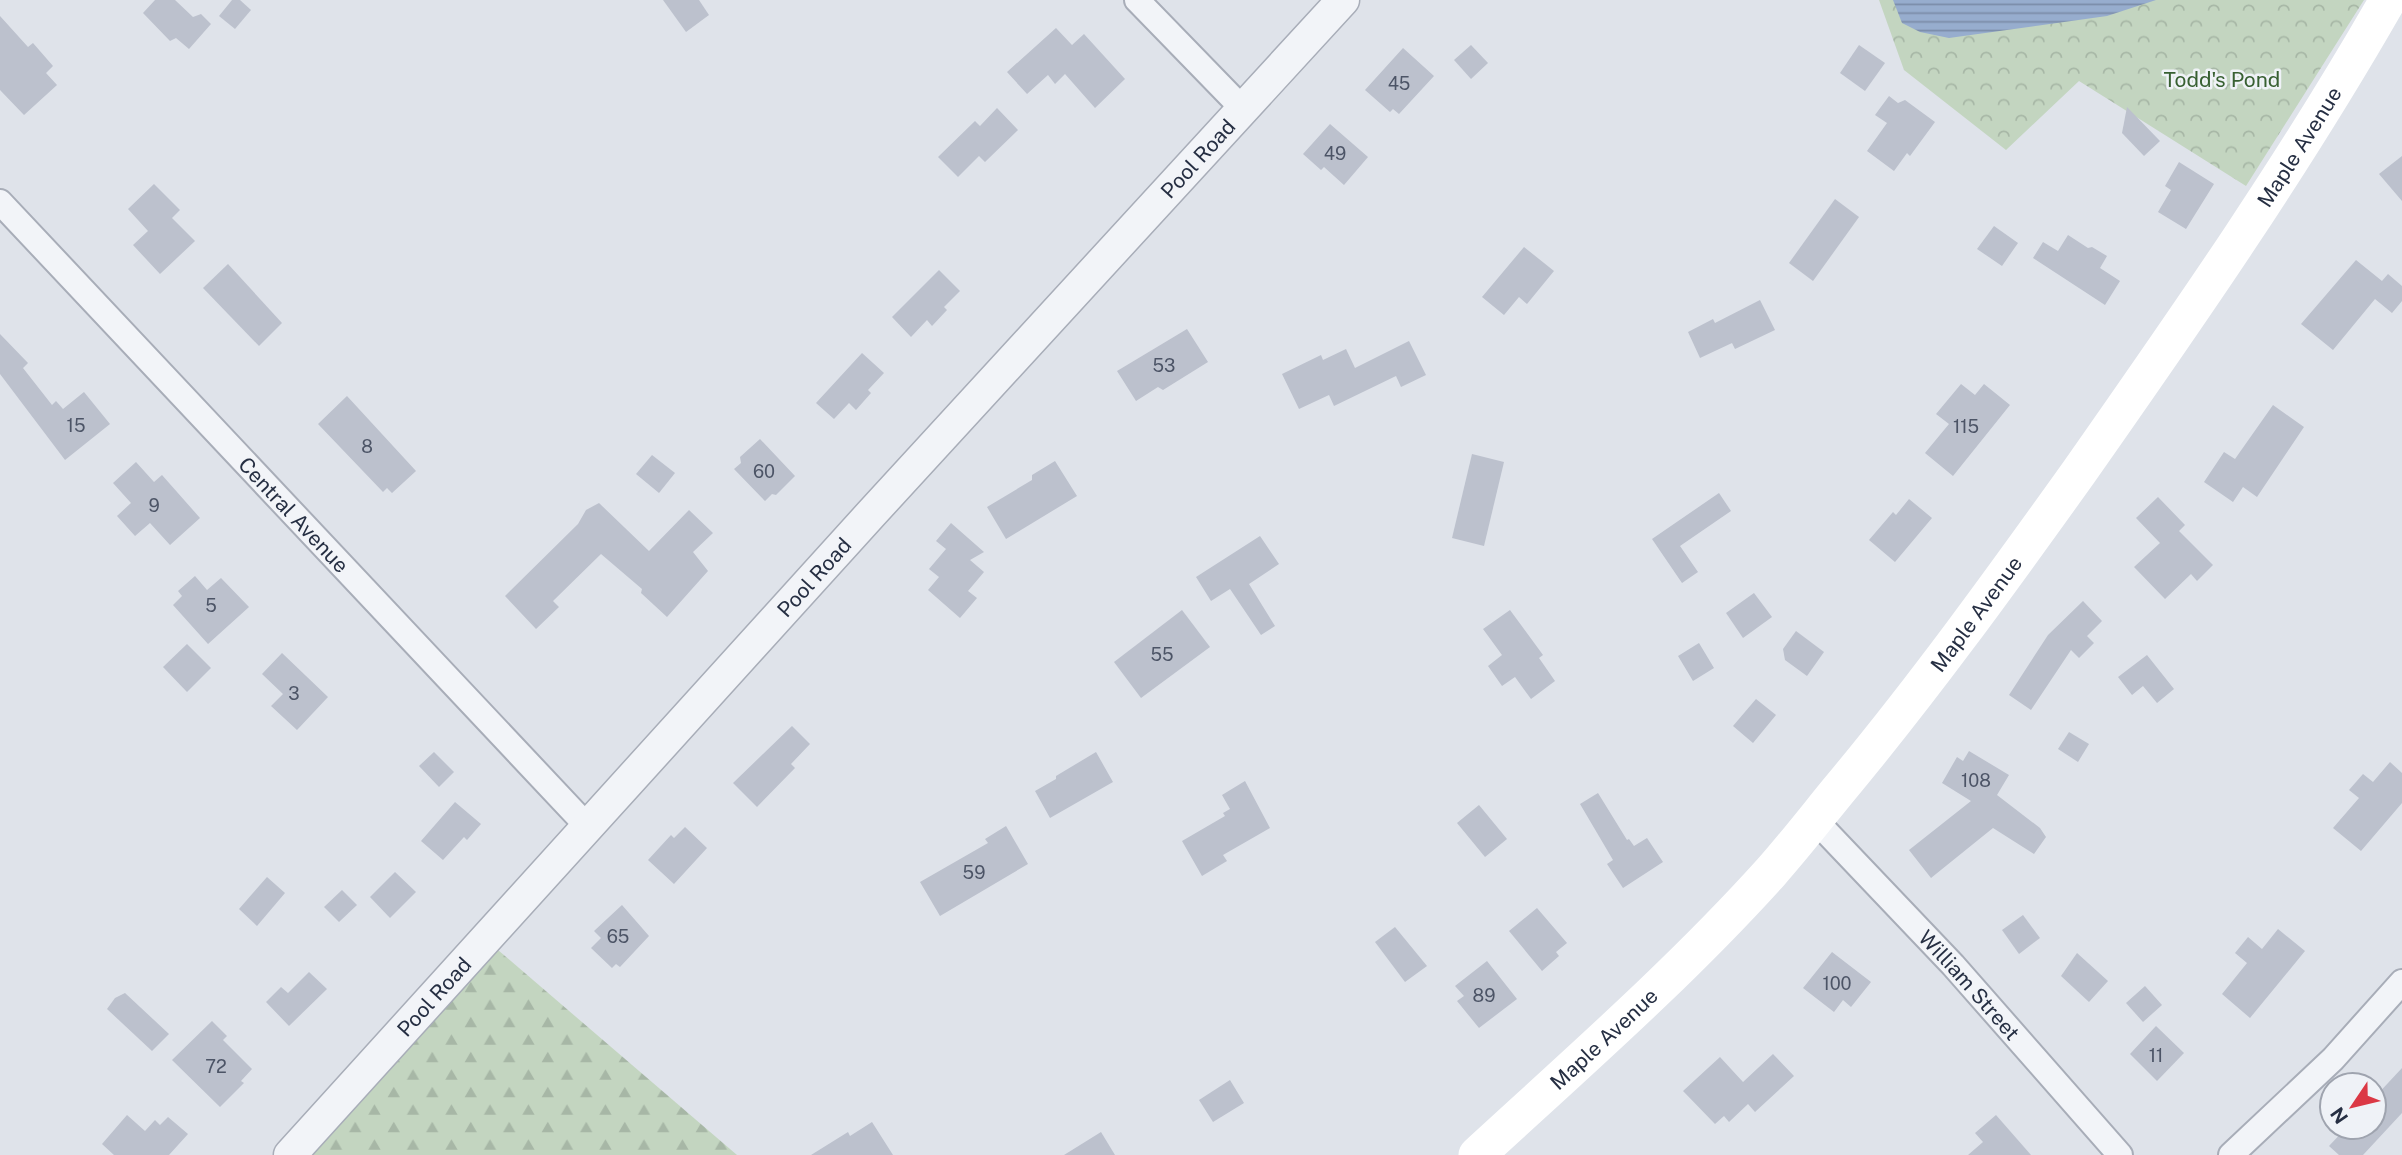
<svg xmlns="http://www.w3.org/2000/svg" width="2402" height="1155" font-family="'Public Sans',sans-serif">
	<defs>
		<pattern id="forest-firs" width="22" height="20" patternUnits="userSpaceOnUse" patternTransform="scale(1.75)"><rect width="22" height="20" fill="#c3d5c0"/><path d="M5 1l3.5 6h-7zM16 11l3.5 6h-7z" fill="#a7b7a6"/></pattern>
		<pattern id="park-crowns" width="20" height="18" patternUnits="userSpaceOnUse" patternTransform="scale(1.75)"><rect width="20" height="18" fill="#c3d5c0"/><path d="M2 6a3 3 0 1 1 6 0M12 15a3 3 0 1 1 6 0" fill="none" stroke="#a7b7a6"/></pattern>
		<pattern id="water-rules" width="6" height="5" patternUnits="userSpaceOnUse" patternTransform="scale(1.75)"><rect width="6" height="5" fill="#97adce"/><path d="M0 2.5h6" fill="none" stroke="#7b8da9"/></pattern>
	</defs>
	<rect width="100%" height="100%" fill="#dfe3ea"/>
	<path fill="url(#forest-firs)" d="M498,950L737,1155H310Z"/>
	<path fill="url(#park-crowns)" d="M1879,0H2364L2246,186L2079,81L2006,150L1904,70Z"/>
	<path fill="url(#water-rules)" d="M1893,0H2156L2107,16L1949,38L1920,32L1902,23Z"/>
	<g fill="#bcc1cd">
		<path d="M155,0H175L193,17L201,14L211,24L189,49L176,38L170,41L143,13Z"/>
		<path d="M232,0H240L251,10L235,29L219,16Z"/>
		<path d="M663,0H699L709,15L686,32Z"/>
		<path d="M0,16L28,47L33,43L53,66L46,73L57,85L24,115L0,90Z"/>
		<path d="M1056,28L1072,45L1084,34L1125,79L1095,108L1065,74L1055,84L1048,75L1027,94L1007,72Z"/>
		<path d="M1471,45L1488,63L1471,79L1454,60Z"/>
		<path d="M1859,45L1885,63L1865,91L1840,73Z"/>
		<path d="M1403,48L1434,76L1399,114L1393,109L1390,112L1365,90Z"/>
		<path d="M1889,96L1898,103L1905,100L1935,122L1910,156L1907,153L1894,171L1867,151L1887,123L1875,115Z"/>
		<path d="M2127,107L2160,141L2144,156L2122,133Z"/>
		<path d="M997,108L1018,130L985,162L979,156L958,177L938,157L975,121L980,126Z"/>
		<path d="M1330,124L1368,157L1344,185L1324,167L1321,170L1303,154Z"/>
		<path d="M2402,156V201L2379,174Z"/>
		<path d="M2179,162L2214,184L2186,229L2158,212L2171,190L2165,186Z"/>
		<path d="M154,184L180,210L172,218L195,241L160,274L133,245L148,231L128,209Z"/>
		<path d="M1835,199L1859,217L1813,281L1789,263Z"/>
		<path d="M1994,226L2018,243L2002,266L1977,249Z"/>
		<path d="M2068,235L2088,248L2092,247L2107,256L2100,268L2120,281L2105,305L2033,258L2043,242L2058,251Z"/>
		<path d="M1524,247L1554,271L1527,304L1519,297L1504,315L1482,297Z"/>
		<path d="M2356,260L2382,281L2388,274L2402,286V301L2392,313L2375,299L2333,350L2301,324Z"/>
		<path d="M228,264L282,323L259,346L203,288Z"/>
		<path d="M939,270L960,291L944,307L947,310L932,326L927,320L911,337L892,317Z"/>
		<path d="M1760,300L1775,330L1735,349L1732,343L1700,358L1688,332L1713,319L1715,323Z"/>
		<path d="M1187,329L1208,362L1163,390L1158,387L1136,401L1117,371Z"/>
		<path d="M0,334L28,363L23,368L52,405L56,401L63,409L84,392L110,424L65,460L0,374Z"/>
		<path d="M1409,341L1426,375L1401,387L1396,376L1334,406L1329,395L1299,409L1282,374L1321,355L1323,360L1346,349L1355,368Z"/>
		<path d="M862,353L884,373L868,390L871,393L856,410L849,403L834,419L816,403Z"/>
		<path d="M1961,384L1975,395L1984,384L2010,405L1953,476L1925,453L1949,424L1936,414Z"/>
		<path d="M347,396L416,471L392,493L387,488L383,492L318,424Z"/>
		<path d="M2273,405L2304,427L2257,497L2243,487L2233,502L2204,482L2224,452L2235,459Z"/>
		<path d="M760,439L795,476L776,495L772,494L765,501L734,469L741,463L740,457Z"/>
		<path d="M1472,454L1504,462L1484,546L1452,538Z"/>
		<path d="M652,455L675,473L659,493L636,474Z"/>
		<path d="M1055,461L1077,496L1006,539L987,507L1032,480V475Z"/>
		<path d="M136,462L154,482L162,475L200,518L170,545L150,523L135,536L117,516L131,503L113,483Z"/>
		<path d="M1719,493L1731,511L1680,546L1698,572L1682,583L1652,539Z"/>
		<path d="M2158,497L2185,525L2179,531L2213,565L2197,581L2191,574L2165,599L2134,567L2160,543L2136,518Z"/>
		<path d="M1909,499L1932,518L1895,562L1869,540L1893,512L1896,515Z"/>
		<path d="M599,503L649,551L689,510L713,533L693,552L708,571L667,617L641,593L642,589L601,554L553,601L559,607L536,629L505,596L578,524L586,510Z"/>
		<path d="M951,523L984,552L970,560L984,572L968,591L977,598L960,618L928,590L939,577L929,569L946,549L936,541Z"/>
		<path d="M1260,536L1279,564L1249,584L1275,626L1261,635L1230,589L1211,601L1196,577Z"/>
		<path d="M195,576L207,590L221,578L249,607L208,644L173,605L182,596L178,591Z"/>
		<path d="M1754,593L1772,617L1743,638L1726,613Z"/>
		<path d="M2083,601L2102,621L2087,636L2094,643L2079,658L2071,650L2031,710L2009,695L2048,635Z"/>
		<path d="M1182,610L1210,647L1141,698L1114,662Z"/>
		<path d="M1510,610L1543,655L1539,658L1555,681L1531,699L1515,677L1502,686L1488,666L1502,655L1483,629Z"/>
		<path d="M1796,631L1824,652L1807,676L1785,660L1783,649Z"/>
		<path d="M1699,643L1714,668L1693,681L1678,656Z"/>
		<path d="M187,644L211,668L187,692L163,667Z"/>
		<path d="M282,653L328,697L297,730L271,706L283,694L262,674Z"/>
		<path d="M2147,655L2174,689L2157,703L2143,686L2132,695L2118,677Z"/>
		<path d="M1756,699L1776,715L1753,743L1733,726Z"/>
		<path d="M792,726L810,744L791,764L795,768L757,807L733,783Z"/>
		<path d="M2069,732L2089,744L2078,762L2058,749Z"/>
		<path d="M1969,751L2009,775L1997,795L2040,828L2046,837L2034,854L1993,828L1931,878L1909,850L1971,801L1942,783L1957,757L1963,761Z"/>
		<path d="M434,752L454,772L439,787L419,766Z"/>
		<path d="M1096,752L1113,782L1050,818L1035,791L1056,779V776Z"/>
		<path d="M2390,762L2402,773V803L2361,851L2333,828L2359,798L2349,790L2363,774L2373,782Z"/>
		<path d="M1245,781L1270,828L1223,855L1227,861L1202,876L1182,841L1225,816L1223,813L1230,809L1222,795Z"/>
		<path d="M1598,793L1627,840L1629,839L1634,846L1647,838L1663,862L1623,888L1607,864L1613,860L1580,804Z"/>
		<path d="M455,802L481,824L467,840L464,837L443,860L421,841Z"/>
		<path d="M1479,805L1507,839L1485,857L1457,823Z"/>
		<path d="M1006,826L1028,864L940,916L920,882L988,843L985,839Z"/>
		<path d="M685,827L707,848L674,884L648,860L671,835L674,838Z"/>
		<path d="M395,872L416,892L390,918L370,897Z"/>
		<path d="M267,877L285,893L257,926L239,909Z"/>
		<path d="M342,890L357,905L339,922L324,907Z"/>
		<path d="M622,905L649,936L620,967L616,964L612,968L591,948L601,938L594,931Z"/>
		<path d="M1537,908L1567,943L1556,952L1559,956L1542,971L1509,931Z"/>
		<path d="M2023,915L2040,938L2019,954L2002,930Z"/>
		<path d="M1395,927L1427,966L1405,982L1375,942Z"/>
		<path d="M2278,929L2305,951L2250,1018L2222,994L2247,963L2235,953L2248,937L2262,949Z"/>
		<path d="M1832,952L1871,982L1851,1007L1843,1000L1834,1012L1803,988Z"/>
		<path d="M2077,953L2108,981L2089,1002L2061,976Z"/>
		<path d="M1487,961L1517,999L1479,1028L1457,1001L1464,996L1455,986Z"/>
		<path d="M309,972L327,989L289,1026L266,1002L281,987L288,993Z"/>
		<path d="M2145,986L2162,1005L2143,1022L2126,1003Z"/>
		<path d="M125,993L169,1034L152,1051L107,1009L115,998Z"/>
		<path d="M212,1021L227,1036L223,1040L252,1069L241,1081L244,1083L220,1107L172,1060Z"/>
		<path d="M2156,1026L2184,1053L2157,1081L2130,1054Z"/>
		<path d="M1773,1054L1794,1076L1755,1112L1748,1104L1729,1122L1724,1116L1715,1124L1683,1091L1720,1057L1743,1082Z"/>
		<path d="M2402,1068V1113L2363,1155H2339L2329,1146L2347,1127H2374V1098Z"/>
		<path d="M1230,1080L1244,1103L1213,1122L1199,1100Z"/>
		<path d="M127,1115L145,1131L155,1120L160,1125L168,1117L188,1134L169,1155H114L102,1144Z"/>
		<path d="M1996,1115L2031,1155H1968L1983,1142L1975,1133Z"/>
		<path d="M872,1122L893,1155H811L848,1132L850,1136Z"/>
		<path d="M1101,1132L1115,1155H1064Z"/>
	</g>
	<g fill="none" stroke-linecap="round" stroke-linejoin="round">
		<defs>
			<g id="minor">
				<path d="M1137,0L1242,108"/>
				<path id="s1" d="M0,202L588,827"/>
				<path id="s2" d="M1815,820L1953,965L2120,1155"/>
				<path d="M2231,1155L2333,1059L2402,982"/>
			</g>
			<g id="tertiary">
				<path id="s3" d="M290,1155L871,514L1343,0"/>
			</g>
		</defs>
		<use href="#minor" stroke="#a8adb8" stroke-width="28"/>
		<use href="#tertiary" stroke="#a8adb8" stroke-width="35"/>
		<use href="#minor" stroke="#f2f4f8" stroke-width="24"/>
		<use href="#tertiary" stroke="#f2f4f8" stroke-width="32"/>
		<path stroke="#fff" stroke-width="37" id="s4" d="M1477,1155C1577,1063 1680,973 1771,872C1794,846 1815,819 1837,792C1923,689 2001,581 2079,472C2187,318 2295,163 2388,0"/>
	</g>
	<g text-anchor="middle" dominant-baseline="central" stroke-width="5" stroke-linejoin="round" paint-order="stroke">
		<g font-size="18" fill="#4c5466">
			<text x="1399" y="83">45</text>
			<text x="1335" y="153">49</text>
			<text x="1164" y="365">53</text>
			<text x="76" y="425">15</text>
			<text x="1966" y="426">115</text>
			<text x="367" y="446">8</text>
			<text x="764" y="471">60</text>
			<text x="154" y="505">9</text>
			<text x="211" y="605">5</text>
			<text x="1162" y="654">55</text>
			<text x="294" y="693">3</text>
			<text x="1976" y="780">108</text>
			<text x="974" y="872">59</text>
			<text x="618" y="936">65</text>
			<text x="1837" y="983">100</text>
			<text x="1484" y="995">89</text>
			<text x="2156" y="1055">11</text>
			<text x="216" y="1066">72</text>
		</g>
		<g font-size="21" fill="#386032" stroke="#eff2f7">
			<text x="2222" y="79">Todd's Pond</text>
		</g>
		<g font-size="21" fill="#262f43" stroke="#eff2f7">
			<text stroke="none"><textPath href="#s4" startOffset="1306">Maple Avenue</textPath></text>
			<text stroke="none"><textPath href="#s3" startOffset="1348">Pool Road</textPath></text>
			<text stroke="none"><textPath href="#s1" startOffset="429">Central Avenue</textPath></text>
			<text stroke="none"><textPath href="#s3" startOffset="780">Pool Road</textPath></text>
			<text stroke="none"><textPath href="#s4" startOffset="738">Maple Avenue</textPath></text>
			<text stroke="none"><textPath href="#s2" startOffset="226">William Street</textPath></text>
			<text stroke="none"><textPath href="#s3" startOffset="214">Pool Road</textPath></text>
			<text stroke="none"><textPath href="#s4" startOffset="172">Maple Avenue</textPath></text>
		</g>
	</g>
	<g transform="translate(2353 1106) rotate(235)"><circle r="33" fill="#eff2f7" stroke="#9fa4af" stroke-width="2"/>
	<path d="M0-5L12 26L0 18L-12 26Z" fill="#db3845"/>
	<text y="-10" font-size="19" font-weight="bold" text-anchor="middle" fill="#262f43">N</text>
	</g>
</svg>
